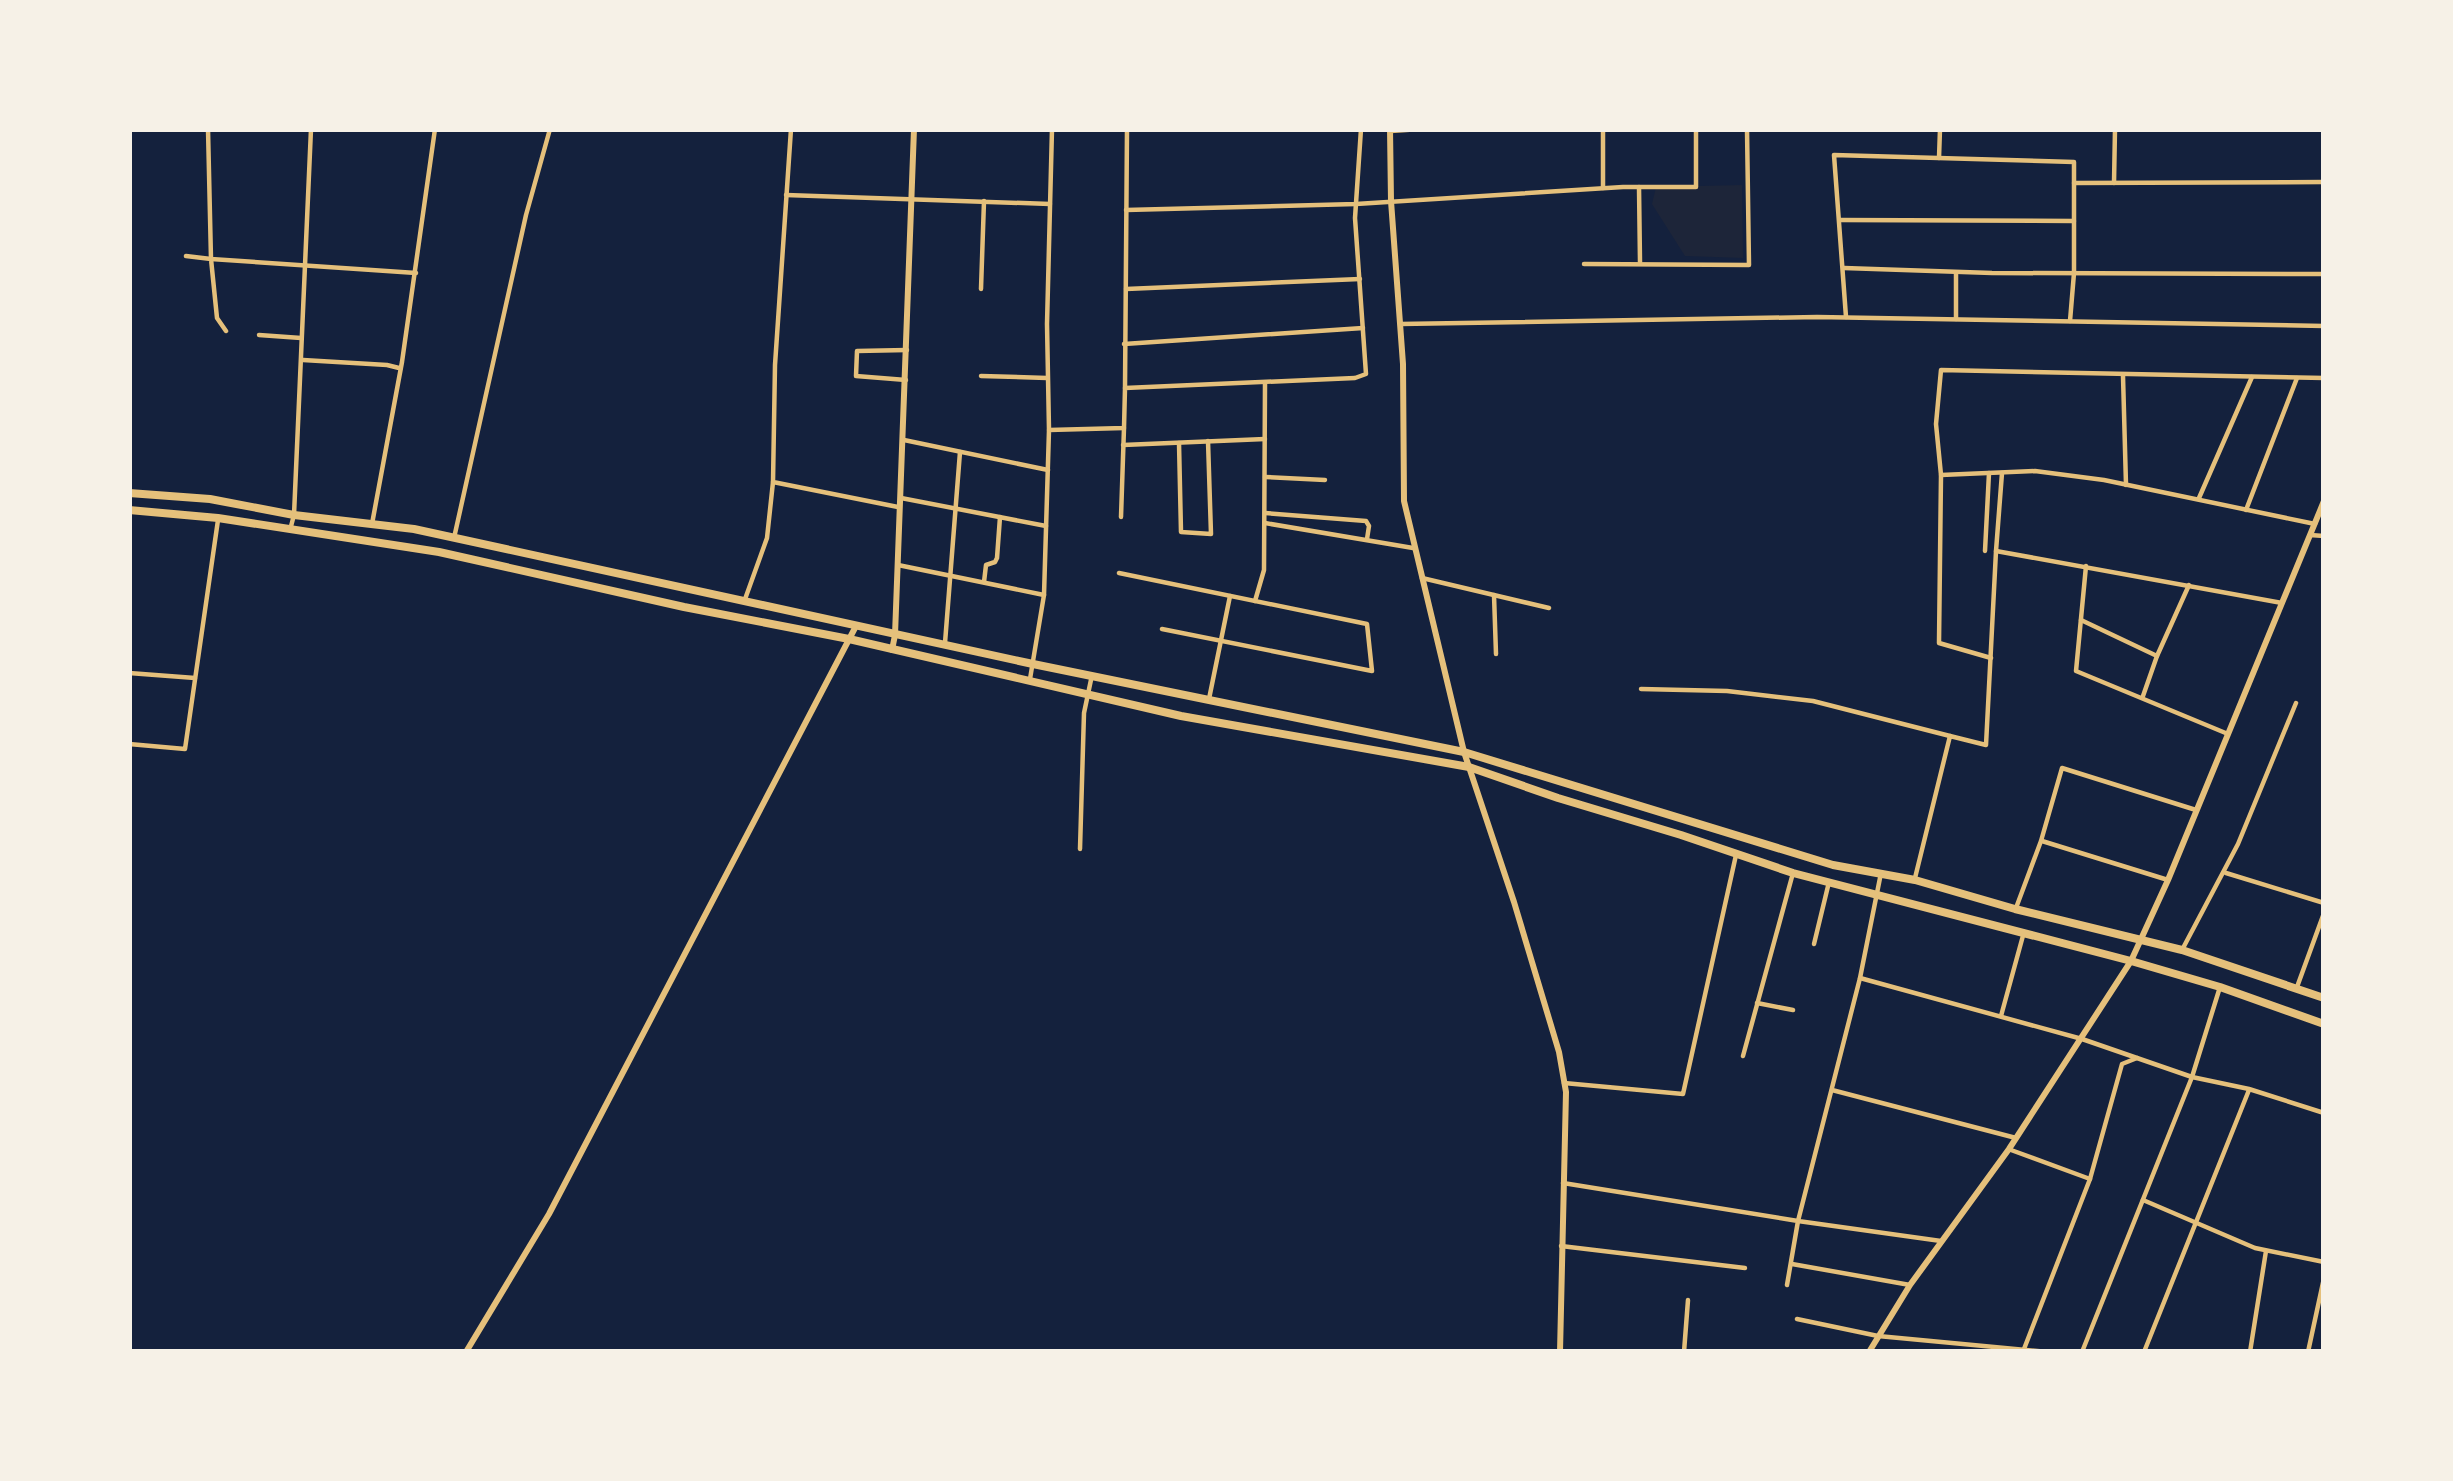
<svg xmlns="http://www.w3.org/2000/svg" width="2453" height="1481" font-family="'Sofia Sans Condensed',sans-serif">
	<rect width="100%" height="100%" fill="#14213d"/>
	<path fill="#1d2539" d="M1742,185L1743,258L1685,256L1652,204L1656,187Z"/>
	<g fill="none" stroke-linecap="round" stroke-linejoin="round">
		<g stroke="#e5c07b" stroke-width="4.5">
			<path d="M208,129L211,259L416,273"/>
			<path d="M791,129L775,365L773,482L898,507"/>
			<path d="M1391,131L1421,129"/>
			<path d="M1939,158L1940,129"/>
			<path d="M2074,183L2324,182"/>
			<path d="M2114,183L2115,129"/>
			<path d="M1639,187L1640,262"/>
			<path d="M1603,188V129"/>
			<path d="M786,195L1050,204"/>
			<path d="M1126,210L1356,204L1623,187H1696V129"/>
			<path d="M1840,220L2074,221"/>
			<path d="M186,256L211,259L217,318L226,331"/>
			<path d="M1584,264L1749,265L1747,129"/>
			<path d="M1844,268L1992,273L2324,274"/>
			<path d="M1956,273V319"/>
			<path d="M981,289L984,201"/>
			<path d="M1126,289L1360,279"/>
			<path d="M1846,317L1834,155L2074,162V273L2070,321"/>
			<path d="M1400,324L1817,317L2324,326"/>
			<path d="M259,335L301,338"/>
			<path d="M1124,344L1363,328"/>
			<path d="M303,360L387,365L399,368"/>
			<path d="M981,376L1047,378"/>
			<path d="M2123,376L2126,485"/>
			<path d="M906,380L856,376L857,351L907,350"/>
			<path d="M1125,388L1127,129"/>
			<path d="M1049,430L1047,324L1052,129"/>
			<path d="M904,440L1048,470"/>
			<path d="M1179,443L1181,532L1211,534L1208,441"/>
			<path d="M1123,445L1265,439"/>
			<path d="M1941,475L2035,471L2104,480L2315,524"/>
			<path d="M1265,477L1325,480"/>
			<path d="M901,498L1046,526"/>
			<path d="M2199,498L2252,377"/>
			<path d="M2246,510L2297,378"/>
			<path d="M1265,513L1366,521L1369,526L1367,539"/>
			<path d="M1121,517L1124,428"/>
			<path d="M1265,523L1413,548"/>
			<path d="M372,524L402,362L435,129"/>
			<path d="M290,530L294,515L311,129"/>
			<path d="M2310,535L2324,536"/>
			<path d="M454,538L526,215L550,129"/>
			<path d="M1985,551L1989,473"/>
			<path d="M1996,551L2002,473"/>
			<path d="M898,565L1044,595"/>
			<path d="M2086,566L2076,671L2228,734"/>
			<path d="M1119,573L1367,624L1372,671L1162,629"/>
			<path d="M1422,578L1549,608"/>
			<path d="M984,582L986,565L995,562L997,558L1000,517"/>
			<path d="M1494,595L1496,654"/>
			<path d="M1255,601L1264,570L1265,384"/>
			<path d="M744,602L767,538L773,482"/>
			<path d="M2081,620L2157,656L2189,585"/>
			<path d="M945,643L960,452"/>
			<path d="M1991,658L1939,643L1941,475L1936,424L1941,370L2324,378"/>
			<path d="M129,673L195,678"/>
			<path d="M1030,679L1044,595L1049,430L1124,428L1125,388L1355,378L1366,374L1355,218L1361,129"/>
			<path d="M1641,689L1727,691L1813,701L1950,736"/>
			<path d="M2143,696L2157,656"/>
			<path d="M1209,699L1230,596"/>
			<path d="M129,744L185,749L218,520"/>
			<path d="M2042,841L2168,880"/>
			<path d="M1080,849L1084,713L1092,675"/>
			<path d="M1881,873L1860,978L1798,1221L1941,1241"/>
			<path d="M2226,873L2324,903"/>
			<path d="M1915,878L1950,736L1986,745L1996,551L2282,603"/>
			<path d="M2016,908L2041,841L2062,768L2196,810"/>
			<path d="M1814,944L1829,882"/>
			<path d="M2182,950L2238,844L2296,703"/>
			<path d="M1860,978L2082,1039L2192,1077L2249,1089L2324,1113"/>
			<path d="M2297,987L2324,913"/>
			<path d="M1757,1003L1793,1010"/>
			<path d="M2001,1016L2024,932"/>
			<path d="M1743,1056L1793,873"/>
			<path d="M1564,1083L1683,1094L1736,855"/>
			<path d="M1832,1090L2016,1138"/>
			<path d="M2011,1150L2090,1179"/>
			<path d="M1563,1183L1798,1221L1787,1285"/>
			<path d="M2143,1200L2255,1248L2324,1262"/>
			<path d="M1561,1246L1745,1268"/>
			<path d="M1792,1264L1910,1285"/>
			<path d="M1797,1319L1878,1336L2048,1352"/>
			<path d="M2024,1349L2090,1179L2122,1064L2137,1058"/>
			<path d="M1684,1352L1688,1300"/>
			<path d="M2082,1352L2192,1077L2220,987"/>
			<path d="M2144,1352L2249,1090"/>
			<path d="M2250,1352L2266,1251"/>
			<path d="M2308,1352L2324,1278"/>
		</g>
		<g stroke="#e5c07b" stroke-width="6">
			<path d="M1390,129L1391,201L1403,364L1404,501L1464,752L1514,902L1559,1052L1566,1092L1560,1352"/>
			<path d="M892,650L895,635L914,129"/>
			<path d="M466,1352L549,1214L856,626"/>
			<path d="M1869,1352L1910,1285L2009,1149L2131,961L2168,880L2324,501"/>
		</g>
		<g stroke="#e5c07b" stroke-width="8">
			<path d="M129,493L210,499L294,515L414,529L1033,664L1464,752L1833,865L1915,880L2015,909L2182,950L2324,998"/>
			<path d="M129,510L218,518L439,552L684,607L849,639L1181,716L1469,767L1558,798L1681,835L1793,873L2131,961L2220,987L2324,1024"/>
		</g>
	</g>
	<rect width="2453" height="1481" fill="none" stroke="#f6f1e7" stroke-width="264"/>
</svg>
